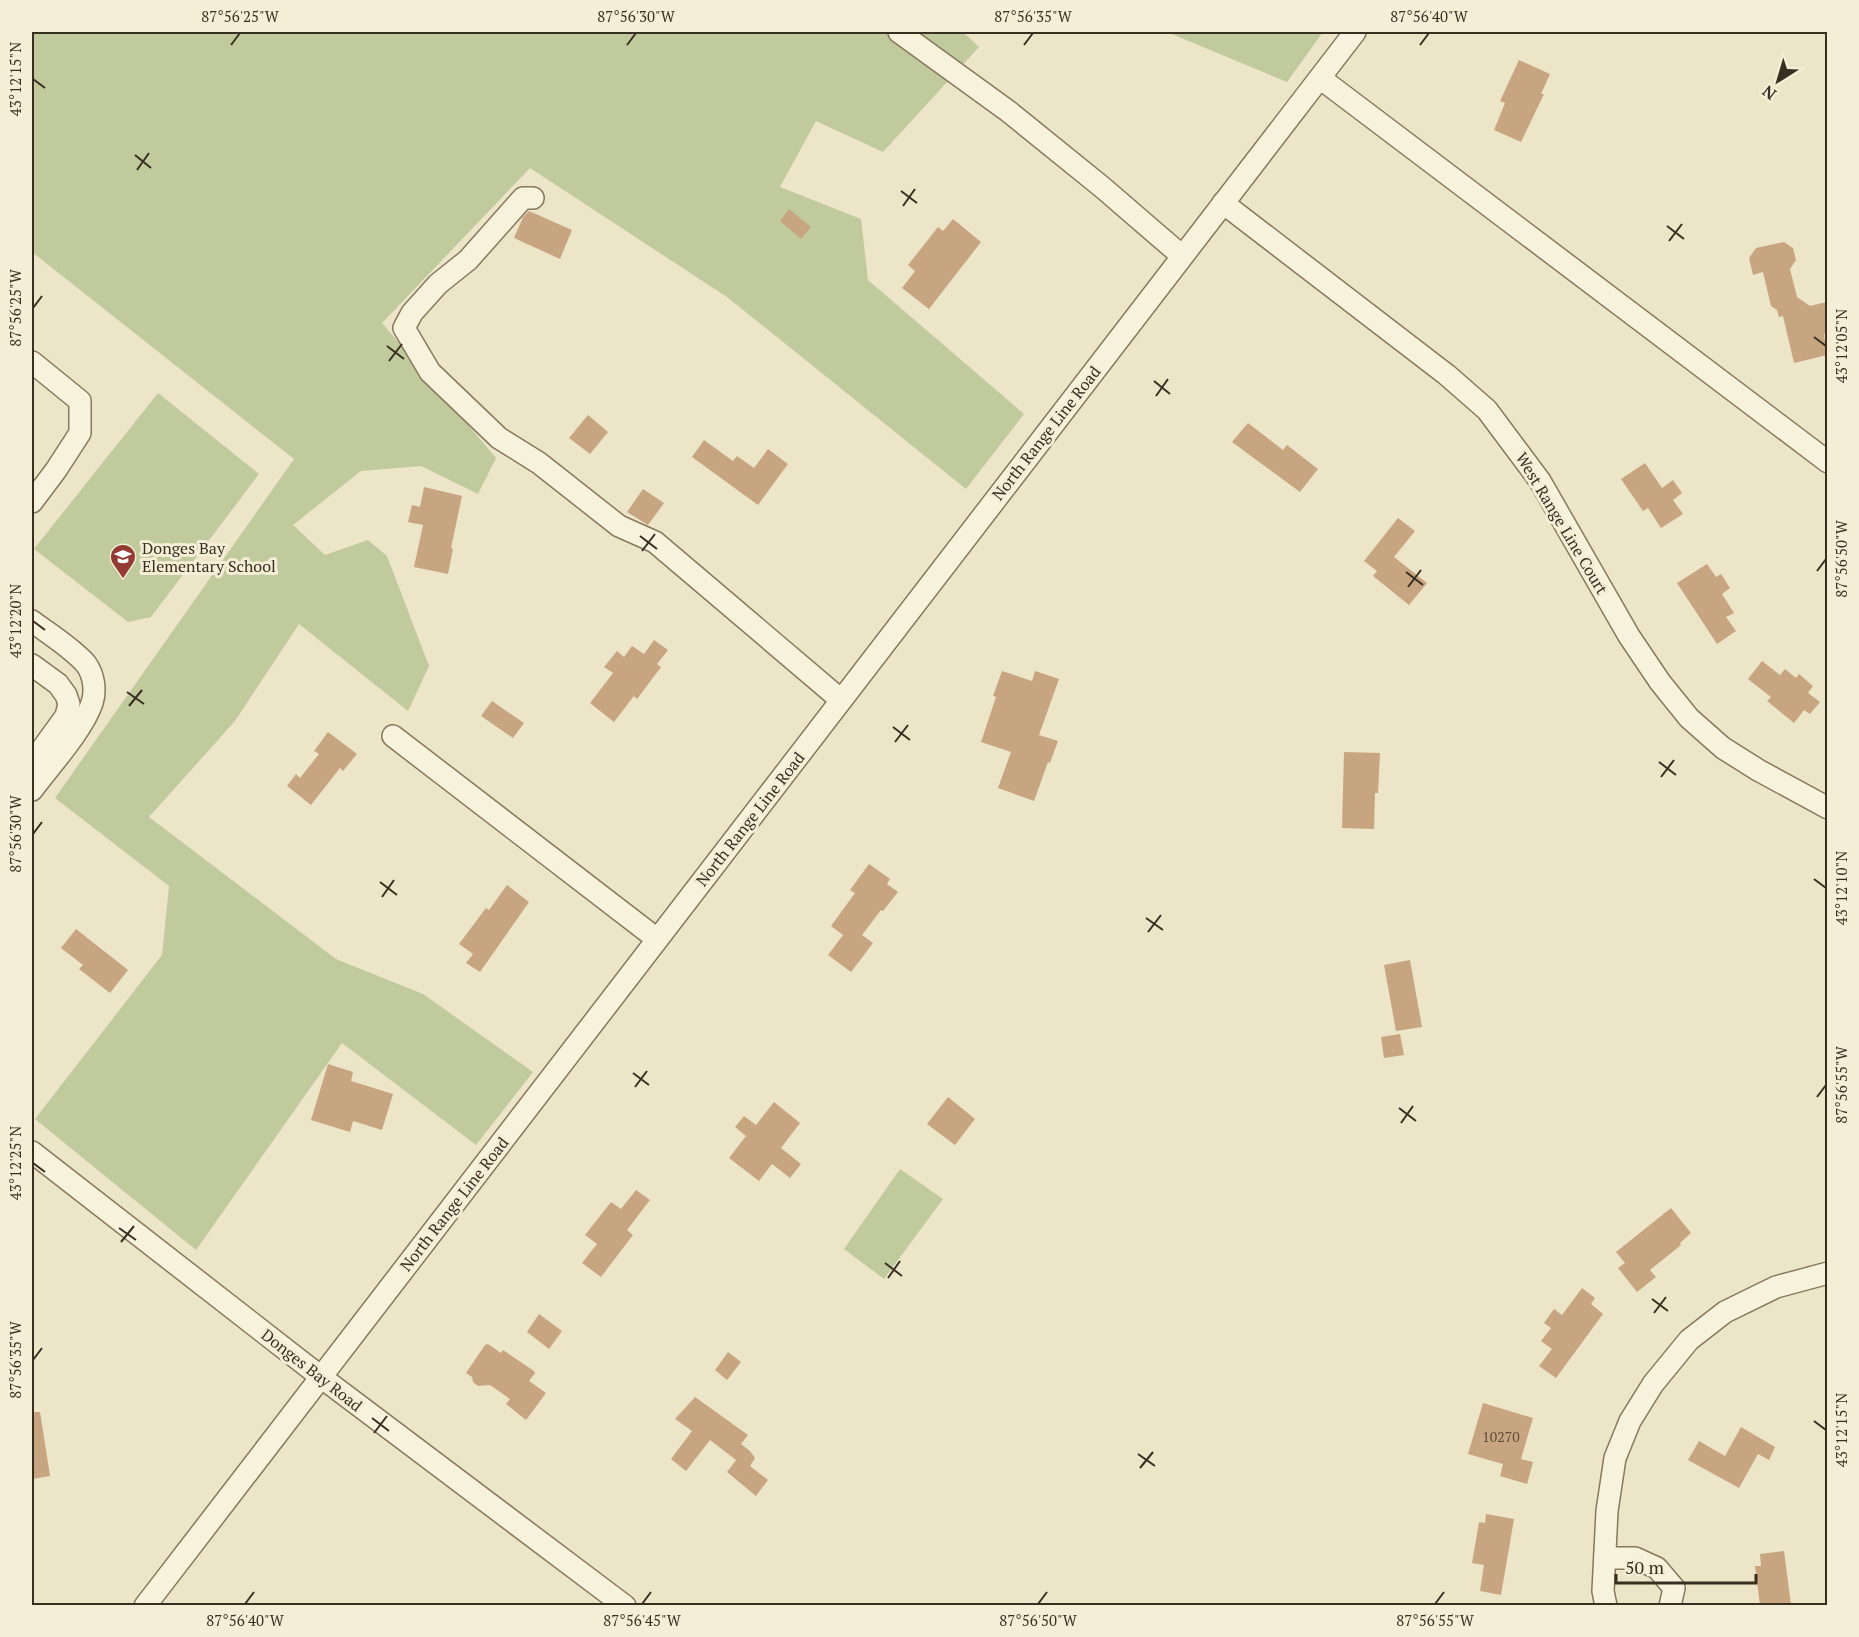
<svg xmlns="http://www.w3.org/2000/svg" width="1859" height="1637" font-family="'PT Serif',serif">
	<rect width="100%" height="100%" fill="#ece5c8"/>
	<g fill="#c0ca9c">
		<path d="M32,32H963L979,47L883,152L816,121L780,187L861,219L868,280L1024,414L966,489L727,297L530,168L382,323L496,458L478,494L421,466L361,471L293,525L325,555L368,540L387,556L429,666L408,711L299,624L235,721L149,817L336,959L423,994L533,1072L476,1145L342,1043L196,1250L35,1119L162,955L169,886L55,798L294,459L32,252Z"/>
		<path d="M1167,32H1323L1287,82Z"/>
		<path d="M158,393L259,474L151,617L128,622L34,549Z"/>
		<path d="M900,1169L943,1199L884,1279L844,1249Z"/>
	</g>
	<g fill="#c8a581">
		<path d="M1519,60L1550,74L1541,94H1544L1521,142L1494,130L1505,103L1500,101Z"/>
		<path d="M789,209L811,227L801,239L780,221Z"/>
		<path d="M529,211L572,230L560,259L514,238L523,217Z"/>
		<path d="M953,219L981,242L929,309L902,288L915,271L908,265L938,227L943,231Z"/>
		<path d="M1784,242L1793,248L1796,260L1790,269L1797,297L1810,306L1827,302V330L1824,335L1827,355L1794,363L1783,316L1779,317L1777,310L1771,306L1763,272L1753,275L1749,258L1756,248Z"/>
		<path d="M588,415L608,432L590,454L569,438Z"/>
		<path d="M1248,423L1283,450L1287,445L1318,469L1300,492L1232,442Z"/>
		<path d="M704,440L733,461L737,456L754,468L768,449L788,464L758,505L692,457Z"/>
		<path d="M1645,463L1662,488L1673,480L1682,493L1673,500L1683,514L1661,528L1648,508L1643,511L1621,479Z"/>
		<path d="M424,487L462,496L451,548L453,549L448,574L414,567L423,525L408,522L412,505L420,507Z"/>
		<path d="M643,489L664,503L648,525L627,512Z"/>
		<path d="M1398,518L1415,531L1394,557L1427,583L1409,605L1373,576L1377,571L1364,561Z"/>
		<path d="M1707,564L1716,577L1721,574L1730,588L1722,594L1734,613L1726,617L1736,631L1717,644L1677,583Z"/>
		<path d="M654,640L668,650L657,664L661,667L637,699L634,696L614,722L590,703L613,673L604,667L617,651L624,657L632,646L644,654Z"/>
		<path d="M1762,661L1780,675L1785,669L1796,678L1799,674L1813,686L1808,693L1820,702L1810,714L1804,710L1794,723L1767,701L1771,697L1748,679Z"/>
		<path d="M1002,671L1032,681L1035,671L1059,679L1039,735L1058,741L1050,763L1048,762L1034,801L998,788L1011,752L981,742L996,697L993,696Z"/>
		<path d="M492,701L524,723L513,738L481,716Z"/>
		<path d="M328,732L357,754L343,771L340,768L311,805L287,786L296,774L300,778L319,754L314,751Z"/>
		<path d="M1344,752L1380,753L1378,793H1375L1374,829L1342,828Z"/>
		<path d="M869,864L890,879L887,884L898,892L883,911L881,910L862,935L873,943L851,972L828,955L843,935L831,926L855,893L850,890Z"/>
		<path d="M507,885L529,902L480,972L466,963L473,954L459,944L486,908L489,910Z"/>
		<path d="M76,929L128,970L110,993L79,969L83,965L61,948Z"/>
		<path d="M1410,960L1422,1027L1396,1031L1384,965Z"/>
		<path d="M1400,1034L1404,1055L1384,1058L1381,1037Z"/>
		<path d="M328,1064L353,1072L351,1081L393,1094L382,1130L353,1121L350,1132L311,1120Z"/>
		<path d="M948,1097L975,1119L955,1145L927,1124Z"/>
		<path d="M774,1102L800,1123L781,1148L801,1164L790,1178L772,1164L759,1181L729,1158L746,1136L735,1127L744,1116L756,1125Z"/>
		<path d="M636,1190L650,1200L627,1230L633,1235L601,1277L582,1263L597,1244L585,1235L611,1202L621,1209Z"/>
		<path d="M1671,1208L1691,1233L1680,1243L1681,1245L1650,1270L1656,1277L1637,1292L1618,1268L1625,1263L1616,1252Z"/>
		<path d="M1582,1288L1595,1298L1591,1304L1603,1314L1556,1378L1539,1366L1552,1349L1541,1341L1551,1328L1544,1323L1554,1309L1562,1315Z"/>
		<path d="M539,1314L562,1331L549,1349L527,1332Z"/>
		<path d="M488,1344L501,1353L503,1350L534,1371L535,1373L529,1381L546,1393L526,1420L506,1404L510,1399L490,1385L478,1386L473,1382L472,1377L466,1373L485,1345Z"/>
		<path d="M728,1352L741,1362L727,1380L715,1370Z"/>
		<path d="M695,1397L748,1435L741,1444L750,1451L755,1458L750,1466L768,1480L756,1496L727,1472L736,1460L710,1440L686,1471L671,1459L692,1431L675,1419Z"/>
		<path d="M1483,1403L1533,1418L1521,1459L1533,1462L1527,1484L1500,1476L1503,1464L1468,1454Z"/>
		<path d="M32,1412H40L50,1476L32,1479Z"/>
		<path d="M1741,1427L1775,1447L1769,1460L1758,1454L1739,1488L1688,1460L1699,1441L1725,1456Z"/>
		<path d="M1486,1514L1514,1519L1501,1595L1480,1591L1484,1565L1472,1563L1479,1522L1485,1523Z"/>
		<path d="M1784,1551L1791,1605H1760L1755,1566H1761L1760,1554Z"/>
	</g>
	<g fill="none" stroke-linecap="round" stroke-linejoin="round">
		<defs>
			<g id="minor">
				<path d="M899,32L1008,111L1102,187L1182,256"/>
				<path d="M1320,78L1828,462"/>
				<path d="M533,198H523L468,260L438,284L412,313L404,328L430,372L499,438L539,463L619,526L655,542L841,700"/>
				<path d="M1223,203L1447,375L1487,410L1540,481L1629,636L1660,682L1689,718L1723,748L1758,770L1828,808"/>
				<path d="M32,362L80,401V433L56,470L32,502"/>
				<path d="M32,621C49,634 71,647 86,664C94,675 96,691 92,703C83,730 49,767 32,790"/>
				<path d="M32,665L58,684L66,695L69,704L66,716L32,763"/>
				<path d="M393,736L657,939"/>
				<path d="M32,1152L321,1377L625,1606"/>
				<path d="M1605,1558H1635L1657,1568L1674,1588L1670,1606"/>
				<path d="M145,1606L1355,32"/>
				<path d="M1606,1606L1603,1591L1607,1511L1615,1458L1630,1421L1653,1384L1689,1340L1725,1312L1776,1287L1828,1273"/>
			</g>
		</defs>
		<use href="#minor" stroke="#87785e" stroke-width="24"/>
		<use href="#minor" stroke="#f7f2db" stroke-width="21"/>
	</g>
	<path fill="none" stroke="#392f21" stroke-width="2" d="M231,45L240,33M627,45L636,33M1024,45L1033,33M1420,45L1429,33M33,79L45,88M135,155L151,168M137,170L149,153M901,191L917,203M903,206L915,189M1667,226L1684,239M1669,241L1682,224M33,308L42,296M1814,337L1826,346M387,346L404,359M389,361L402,344M1154,381L1170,394M1156,396L1168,379M640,536L657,549M642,551L655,534M1817,571L1826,559M1406,572L1423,585M1408,587L1421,570M33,621L45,630M127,692L144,704M129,706L142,690M893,727L910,740M895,742L908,725M1659,762L1676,775M1661,777L1674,760M33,834L42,822M1814,879L1826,888M380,882L397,895M382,897L394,880M1146,918L1163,930M1148,932L1161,915M633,1073L649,1085M635,1087L647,1071M1817,1097L1826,1085M1399,1108L1416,1121M1401,1123L1413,1106M33,1163L45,1172M119,1228L136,1240M121,1242L134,1226M885,1263L902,1276M888,1278L900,1261M1652,1299L1668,1311M1654,1313L1666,1297M33,1360L42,1348M372,1418L389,1431M1814,1421L1826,1430M374,1433L387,1416M1138,1454L1155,1466M1140,1468L1153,1452M245,1604L254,1592M642,1604L651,1592M1038,1604L1047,1592M1435,1604L1444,1592"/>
	<defs>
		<symbol id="school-pin" viewBox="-11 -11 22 30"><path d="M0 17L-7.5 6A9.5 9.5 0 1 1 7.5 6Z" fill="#933a32" stroke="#f4eed7"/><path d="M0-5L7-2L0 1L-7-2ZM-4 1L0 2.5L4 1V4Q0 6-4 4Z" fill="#fff"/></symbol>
	</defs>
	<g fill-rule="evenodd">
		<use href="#school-pin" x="108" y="542" width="30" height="40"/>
	</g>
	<g text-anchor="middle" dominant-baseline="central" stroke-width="6" stroke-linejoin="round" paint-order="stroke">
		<g font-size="14" fill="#5d4c39">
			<text x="1501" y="1436">10270</text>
		</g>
		<g font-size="16" fill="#392f21" stroke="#f4eed7">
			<text transform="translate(1046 433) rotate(-52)">North Range Line Road</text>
			<text transform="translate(1562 523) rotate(59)">West Range Line Court</text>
			<text transform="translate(750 819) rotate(-52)">North Range Line Road</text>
			<text transform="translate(454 1204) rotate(-52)">North Range Line Road</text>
			<text transform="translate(312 1370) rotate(38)">Donges Bay Road</text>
		</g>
		<g font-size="16" fill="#392f21" stroke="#f4eed7" text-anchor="start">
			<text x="142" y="548">Donges Bay<tspan x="142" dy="18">Elementary School</tspan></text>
		</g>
	</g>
	<rect width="1859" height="1637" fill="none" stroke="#f4eed7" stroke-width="66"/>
	<g transform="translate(1778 81) rotate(217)" stroke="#f4eed7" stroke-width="4.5" paint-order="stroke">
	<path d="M0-4.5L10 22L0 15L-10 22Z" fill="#392f21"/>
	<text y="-9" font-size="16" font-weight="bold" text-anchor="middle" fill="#392f21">N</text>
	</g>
	<path d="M1616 1574v9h140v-9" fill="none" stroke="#392f21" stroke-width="3"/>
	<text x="1625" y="1574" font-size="18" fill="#392f21" stroke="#f4eed7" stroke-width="4.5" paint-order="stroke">50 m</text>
	<rect x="33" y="33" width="1793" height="1571" fill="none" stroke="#392f21" stroke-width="2"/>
	<g font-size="15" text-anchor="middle" fill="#392f21">
		<text x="240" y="22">87°56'25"W</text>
		<text x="636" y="22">87°56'30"W</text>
		<text x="1033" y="22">87°56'35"W</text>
		<text x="1429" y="22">87°56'40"W</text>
		<text transform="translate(16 79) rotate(-90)" y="5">43°12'15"N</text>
		<text transform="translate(16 308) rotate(-90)" y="5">87°56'25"W</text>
		<text transform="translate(1842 346) rotate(-90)" y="5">43°12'05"N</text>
		<text transform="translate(1842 559) rotate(-90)" y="5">87°56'50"W</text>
		<text transform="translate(16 621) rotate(-90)" y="5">43°12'20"N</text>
		<text transform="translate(16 834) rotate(-90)" y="5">87°56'30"W</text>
		<text transform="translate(1842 888) rotate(-90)" y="5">43°12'10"N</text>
		<text transform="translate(1842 1085) rotate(-90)" y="5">87°56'55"W</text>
		<text transform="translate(16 1163) rotate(-90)" y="5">43°12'25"N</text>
		<text transform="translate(16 1360) rotate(-90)" y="5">87°56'35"W</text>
		<text transform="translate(1842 1430) rotate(-90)" y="5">43°12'15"N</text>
		<text x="245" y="1626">87°56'40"W</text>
		<text x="642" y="1626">87°56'45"W</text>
		<text x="1038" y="1626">87°56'50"W</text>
		<text x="1435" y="1626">87°56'55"W</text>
	</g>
</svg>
